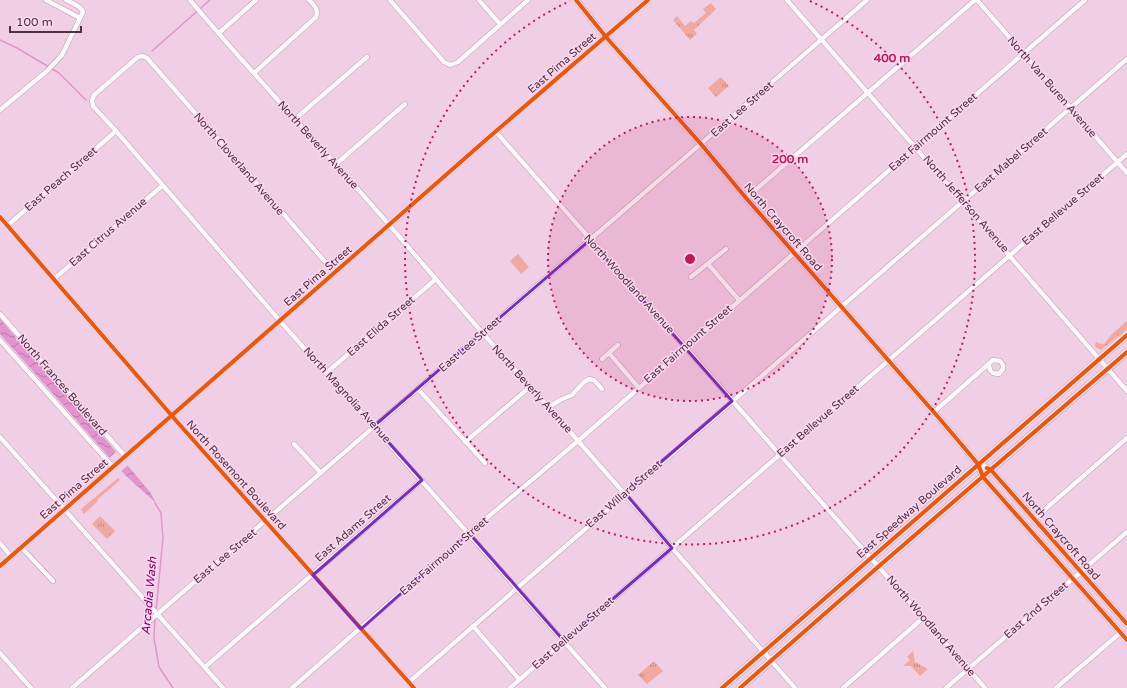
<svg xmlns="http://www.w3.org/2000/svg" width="1127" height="688" font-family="'Varela Round',sans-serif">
	<defs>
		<pattern id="grass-tufts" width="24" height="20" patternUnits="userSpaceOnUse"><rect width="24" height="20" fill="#f0a8a0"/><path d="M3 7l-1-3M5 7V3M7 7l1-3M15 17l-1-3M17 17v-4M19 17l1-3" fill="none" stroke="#c48984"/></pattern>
		<pattern id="water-waves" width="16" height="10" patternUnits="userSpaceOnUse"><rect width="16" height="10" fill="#e394cc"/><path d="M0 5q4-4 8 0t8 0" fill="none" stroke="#ba79a7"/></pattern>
	</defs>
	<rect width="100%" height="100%" fill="#f0cfe6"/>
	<g fill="url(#grass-tufts)">
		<path d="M711,3L716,9L694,30L697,34L690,40L673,20L677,16L685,26L691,21L694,23L706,13L703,9Z"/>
		<path d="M721,77L729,86L716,97L708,88Z"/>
		<path d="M1127,321V329L1101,350L1097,348L1095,346L1096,341L1098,343L1104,344L1112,334Z"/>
		<path d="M118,478L120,480L97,500L98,501L84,514L81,509Z"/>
		<path d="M100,516L115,531L107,539L92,524Z"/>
		<path d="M913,651L915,662L928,669L920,676L911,666H903L910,660L907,657Z"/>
		<path d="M654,661L663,671L647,684L638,675Z"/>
	</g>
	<path fill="#f0a8a0" d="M518,254L529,267L521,274L510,261Z"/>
	<path fill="url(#water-waves)" d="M0,319L106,440L150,492L156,503L125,475L0,334Z"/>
	<path fill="#f0cfe6" d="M117,451L129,465L120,472L108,459Z"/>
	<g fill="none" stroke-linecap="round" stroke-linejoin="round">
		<g stroke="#e394cc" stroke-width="1.5">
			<path d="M0,40L17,48L59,73L86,100"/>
			<path d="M152,51L210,0"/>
			<path d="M155,503L161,513L163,538L156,611"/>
			<path d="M155,618L154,638L159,667L173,688"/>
		</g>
		<defs>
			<g id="minor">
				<path d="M46,0L80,18"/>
				<path d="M190,0C253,75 321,146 385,220C431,273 475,326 522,377L795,688"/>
				<path d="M390,0L444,62L450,65L458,62L528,0"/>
				<path d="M479,0L500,24"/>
				<path d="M787,0L1127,391"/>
				<path d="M977,0L1127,173"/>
				<path d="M219,33L256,0"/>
				<path d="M254,73L316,17C319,10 314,5 309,0"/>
				<path d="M0,110L47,71L62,55L83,12C81,6 72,3 66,0"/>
				<path d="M295,119L367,57"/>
				<path d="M496,132L985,688"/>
				<path d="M335,165L405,104"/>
				<path d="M746,198L975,0"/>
				<path d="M7,226L116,131"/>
				<path d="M708,264L739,300"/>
				<path d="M335,273L147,58L143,56L138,57L94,95L92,101L93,106L116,131L280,321L605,688"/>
				<path d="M691,277L726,249"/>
				<path d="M54,279L162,186"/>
				<path d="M0,314L125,456"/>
				<path d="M0,340L113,467"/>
				<path d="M609,353L638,387"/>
				<path d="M602,359L618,345"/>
				<path d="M326,373L436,279"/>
				<path d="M418,389L485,463"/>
				<path d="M549,407L560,400L572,395L584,382L589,379L594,380L602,389"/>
				<path d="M934,412L993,360L1000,361L1003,365V369L999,374L993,373L990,370L989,365"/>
				<path d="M0,437L223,688"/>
				<path d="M465,442L530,387"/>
				<path d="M294,444L321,473"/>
				<path d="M1034,519L1127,438"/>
				<path d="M0,543L11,556"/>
				<path d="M21,547L53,581"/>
				<path d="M473,626L519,679"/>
				<path d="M0,653L31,688"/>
				<path d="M205,667L422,480"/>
				<path d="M409,682L1127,59"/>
				<path d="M72,688L867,0"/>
				<path d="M292,688L469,533L578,441L1085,0"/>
				<path d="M510,688L1127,154"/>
				<path d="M843,688L923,618"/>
				<path d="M946,688L1127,532"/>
				<path d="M1056,688L1120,633"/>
			</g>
			<g id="tertiary">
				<path d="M0,217L179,424L414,688"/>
				<path d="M0,566L488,138L648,0"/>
			</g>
			<g id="secondary">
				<path d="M576,0L606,37L701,144L746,198L939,418L978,464L983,477L1127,640"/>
				<path d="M978,464L991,470L1127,624"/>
			</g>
			<g id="primary">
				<path d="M722,688L1127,335"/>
				<path d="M740,688L878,567L1127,352"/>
			</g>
		</defs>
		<use href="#minor" stroke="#b69daf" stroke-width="5.5"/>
		<use href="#tertiary" stroke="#b69daf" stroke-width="6"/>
		<use href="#secondary" stroke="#b69daf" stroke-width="7"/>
		<use href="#primary" stroke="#b69daf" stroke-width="8"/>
		<use href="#minor" stroke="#fdf8fb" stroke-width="4.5"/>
		<use href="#tertiary" stroke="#fdf8fb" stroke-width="5.5"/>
		<use href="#secondary" stroke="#fdf8fb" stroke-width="6"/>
		<use href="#primary" stroke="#fdf8fb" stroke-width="7"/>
		<defs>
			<g id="cycleway">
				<path d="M576,0L606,37L701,144L746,198L939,418L978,464L983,477L1127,640"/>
				<path d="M0,217L179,424L414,688"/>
				<path d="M987,468L991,470L1127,624"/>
				<path d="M0,566L488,138L648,0"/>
				<path d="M722,688L1127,335"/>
				<path d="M740,688L878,567L1127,352"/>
			</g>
		</defs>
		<use href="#cycleway" stroke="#fdd7f0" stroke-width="6"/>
		<use href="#cycleway" stroke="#e8590c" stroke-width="4"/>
	</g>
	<path fill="none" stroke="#7b2cbf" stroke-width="3" stroke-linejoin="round" d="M590,240L732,401L625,493L672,548L564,641L469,533L361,629L313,575L422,480L374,426Z"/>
	<circle cx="690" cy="259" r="142" fill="#c2185b" fill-opacity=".12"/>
	<g fill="none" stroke="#c2185b" stroke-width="2" stroke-dasharray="2 4">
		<circle cx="690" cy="259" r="142"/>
		<path d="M810 1A285 285 0 1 1 570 1"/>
	</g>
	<g text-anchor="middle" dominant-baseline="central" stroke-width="3" stroke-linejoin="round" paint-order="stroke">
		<g font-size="11" fill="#4a3242" stroke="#fdd7f0">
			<text transform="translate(562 63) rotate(-41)">East Pima Street</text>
			<text transform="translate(1052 87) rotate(49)">North Van Buren Avenue</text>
			<text transform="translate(742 109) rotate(-41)">East Lee Street</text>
			<text transform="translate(933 132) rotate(-41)">East Fairmount Street</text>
			<text transform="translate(318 145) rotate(48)">North Beverly Avenue</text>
			<text transform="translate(1011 160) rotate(-41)">East Mabel Street</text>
			<text transform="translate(239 164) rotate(49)">North Cloverland Avenue</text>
			<text transform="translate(61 179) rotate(-41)">East Peach Street</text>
			<text transform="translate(966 204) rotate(49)">North Jefferson Avenue</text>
			<text transform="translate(1063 209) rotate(-41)">East Bellevue Street</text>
			<text transform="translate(783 227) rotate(49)">North Craycroft Road</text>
			<text transform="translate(108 232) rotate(-41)">East Citrus Avenue</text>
			<text transform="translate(318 276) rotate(-41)">East Pima Street</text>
			<text transform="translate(629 284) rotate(48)">North Woodland Avenue</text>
			<text transform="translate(381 326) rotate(-41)">East Elida Street</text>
			<text transform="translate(470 344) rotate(-41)">East Lee Street</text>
			<text transform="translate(688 344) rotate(-41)">East Fairmount Street</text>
			<text transform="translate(62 385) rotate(49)">North Frances Boulevard</text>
			<text transform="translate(532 389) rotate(48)">North Beverly Avenue</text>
			<text transform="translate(347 395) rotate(48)">North Magnolia Avenue</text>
			<text transform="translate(818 421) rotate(-41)">East Bellevue Street</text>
			<text transform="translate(236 475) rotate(48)">North Rosemont Boulevard</text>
			<text transform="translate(74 489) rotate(-41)">East Pima Street</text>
			<text transform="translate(624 494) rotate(-41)">East Willard Street</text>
			<text transform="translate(909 512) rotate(-41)">East Speedway Boulevard</text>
			<text transform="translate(353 528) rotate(-41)">East Adams Street</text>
			<text transform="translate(1061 536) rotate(49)">North Craycroft Road</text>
			<text transform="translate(225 556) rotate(-40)">East Lee Street</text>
			<text transform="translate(444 556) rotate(-41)">East Fairmount Street</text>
			<text transform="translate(1036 610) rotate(-41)">East 2nd Street</text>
			<text transform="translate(931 626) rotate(49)">North Woodland Avenue</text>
			<text transform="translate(573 633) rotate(-41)">East Bellevue Street</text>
		</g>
		<g font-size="12" font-style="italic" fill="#83016b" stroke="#fdd7f0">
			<text transform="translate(149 596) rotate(-85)">Arcadia Wash</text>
		</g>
	</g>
	<circle cx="690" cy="259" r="6" fill="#c2185b" stroke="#fdd7f0" stroke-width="2"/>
	<g font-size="12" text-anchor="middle" font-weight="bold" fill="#c2185b" stroke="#fdd7f0" stroke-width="3" stroke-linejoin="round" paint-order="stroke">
		<text x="892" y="62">400 m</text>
		<text x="790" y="163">200 m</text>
	</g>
	<path d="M10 26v6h71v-6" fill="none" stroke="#4a3242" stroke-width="2"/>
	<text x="16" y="26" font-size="12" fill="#4a3242" stroke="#fdd7f0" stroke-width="3" paint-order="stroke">100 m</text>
</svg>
